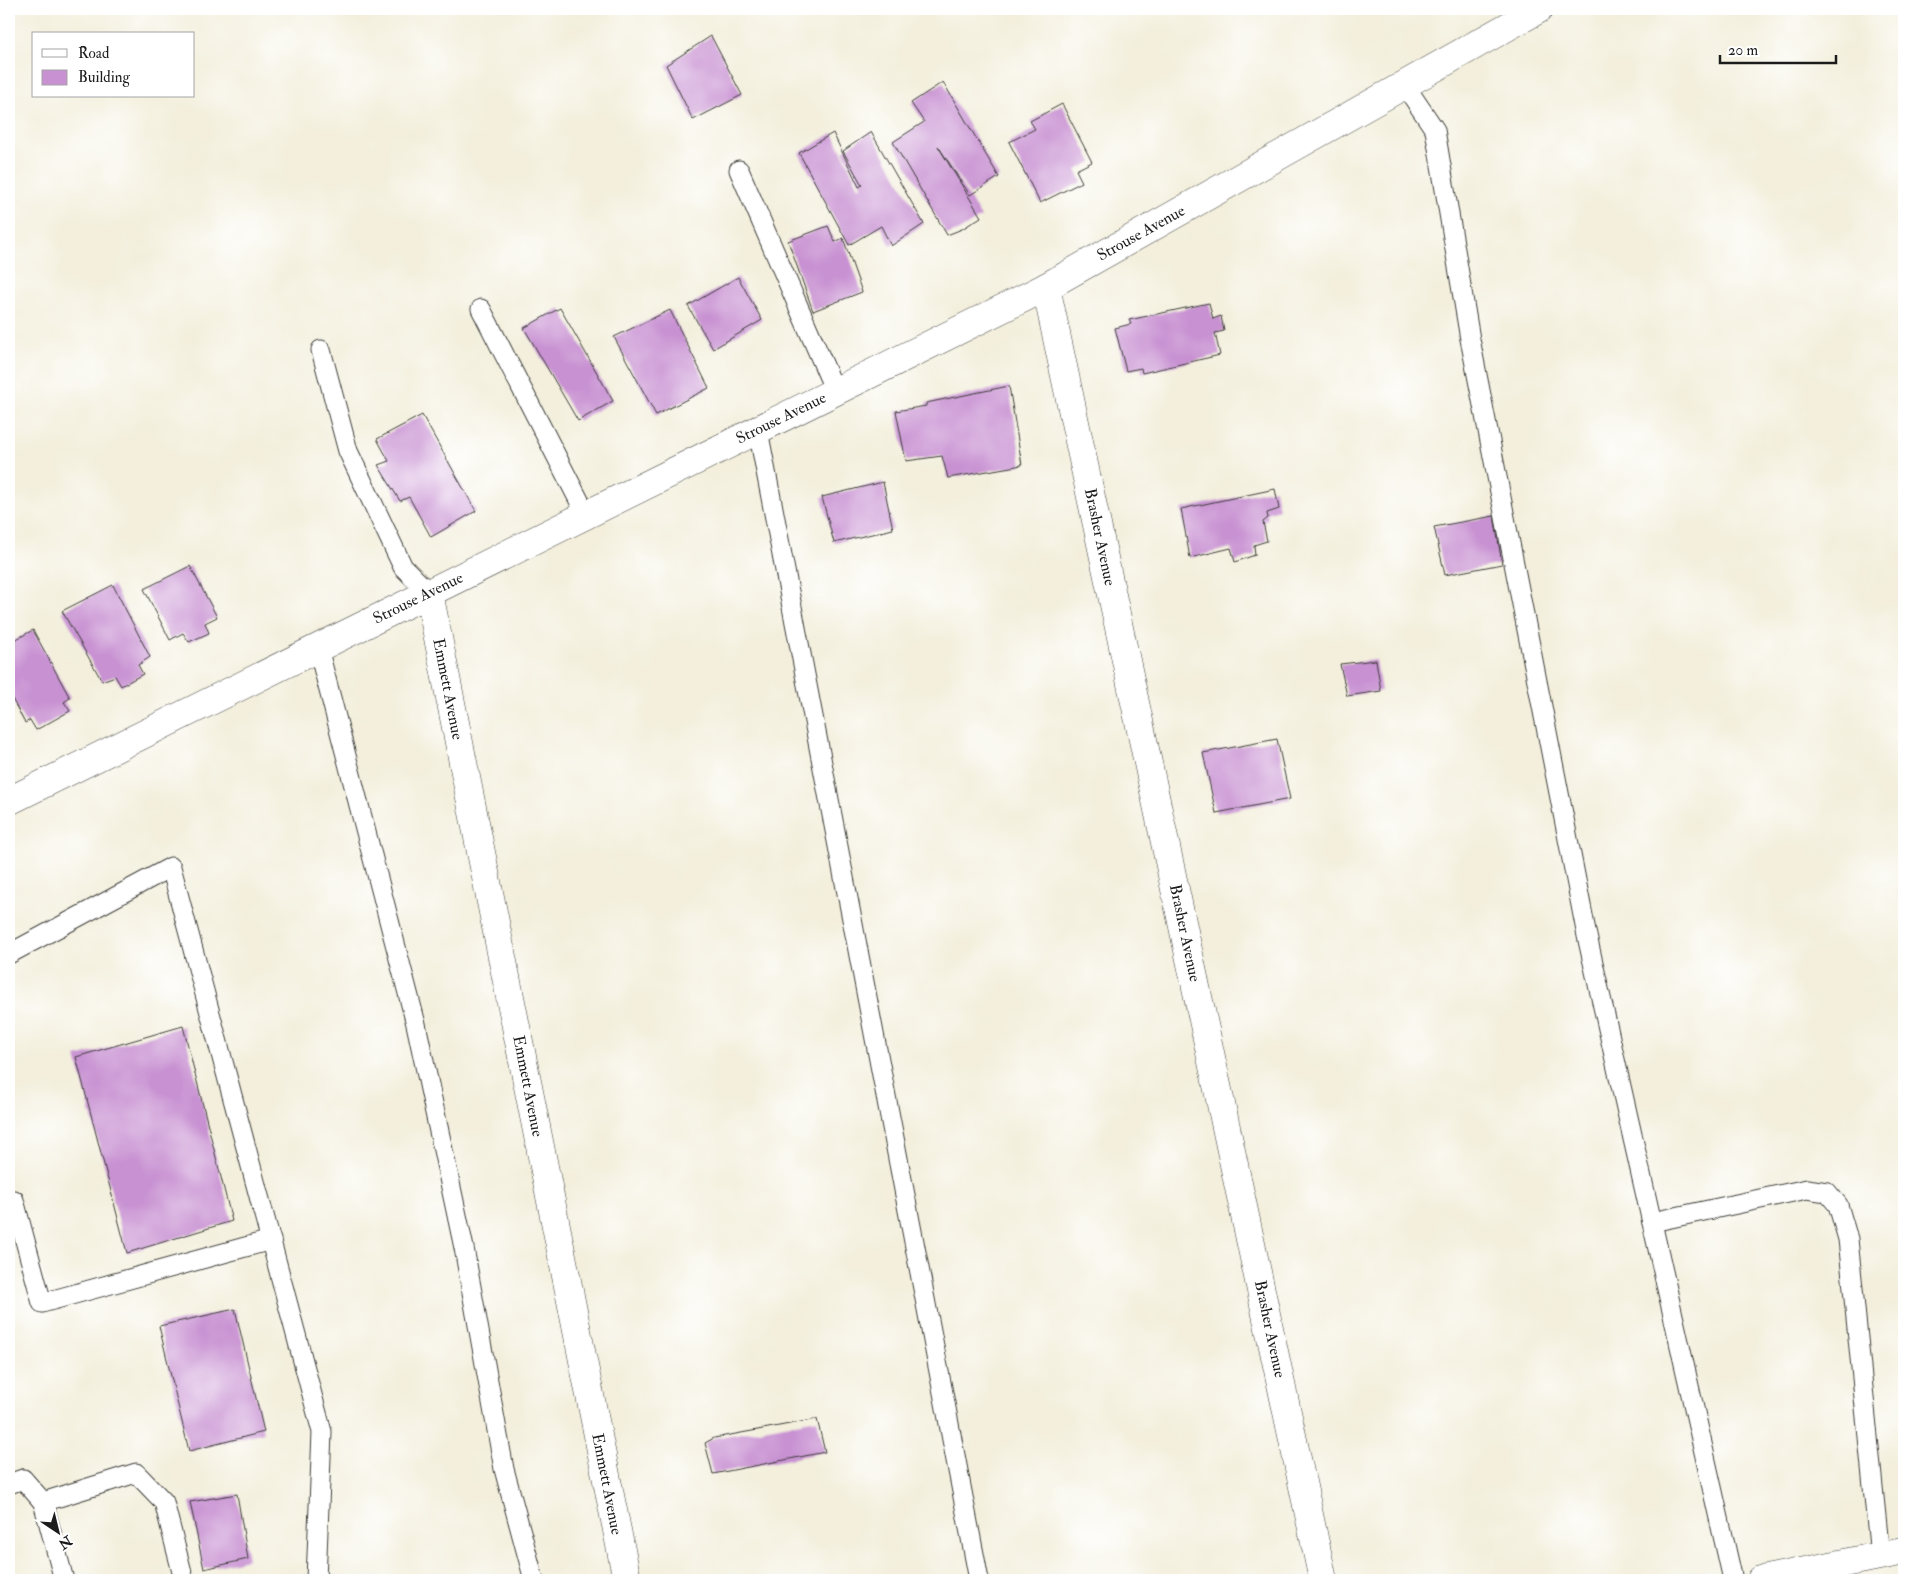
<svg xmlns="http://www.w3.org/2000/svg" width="1913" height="1589" font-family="'IM FELL Double Pica',serif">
	<rect width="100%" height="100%" fill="#fff"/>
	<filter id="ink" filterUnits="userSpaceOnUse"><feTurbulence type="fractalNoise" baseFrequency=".02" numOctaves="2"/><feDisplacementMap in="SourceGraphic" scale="10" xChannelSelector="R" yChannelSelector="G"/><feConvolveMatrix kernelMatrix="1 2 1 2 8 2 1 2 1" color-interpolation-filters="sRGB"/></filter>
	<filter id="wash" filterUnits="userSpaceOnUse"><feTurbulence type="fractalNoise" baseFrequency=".0096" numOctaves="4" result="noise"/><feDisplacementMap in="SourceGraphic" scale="20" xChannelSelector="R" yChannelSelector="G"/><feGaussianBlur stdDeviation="1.12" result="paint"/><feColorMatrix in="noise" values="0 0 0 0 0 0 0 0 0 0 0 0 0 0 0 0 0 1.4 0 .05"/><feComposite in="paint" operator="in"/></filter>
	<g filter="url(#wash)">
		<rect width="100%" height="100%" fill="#f3efdc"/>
		<g id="blocks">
			<g fill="#c891d2">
				<path d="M711,36L742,95L693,120L666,65Z"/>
				<path d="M943,82L999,177L970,195L938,146L981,217L962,229L947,235L893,142L924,122L911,103Z"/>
				<path d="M1062,104L1092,162L1076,170L1082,182L1040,203L1009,142L1035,129L1030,121Z"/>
				<path d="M871,132L924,224L891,246L881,226L849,245L799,153L833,133L859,187L862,185L843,151Z"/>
				<path d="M828,226L835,242L843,238L862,292L813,311L788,241Z"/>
				<path d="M738,277L762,320L713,349L688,306Z"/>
				<path d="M1209,303L1213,319L1221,316L1224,331L1215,333L1220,355L1142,373L1141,368L1126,371L1115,328L1131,324L1129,320Z"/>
				<path d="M560,308L613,401L578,421L524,328Z"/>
				<path d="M670,310L709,388L656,415L614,337Z"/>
				<path d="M1009,386L1022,465L948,478L942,456L906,461L896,411L926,406V403Z"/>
				<path d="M422,415L476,511L431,537L409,497L400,501L378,465L389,461L377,439Z"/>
				<path d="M883,482L893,529L834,543L822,497Z"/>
				<path d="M1275,489L1279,509L1267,513L1268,518L1263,522L1267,541L1254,545L1255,555L1235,562L1231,548L1190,558L1181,509Z"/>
				<path d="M1494,516L1502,564L1445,575L1434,527Z"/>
				<path d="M190,566L217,617L205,623L209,633L189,642L183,633L170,640L144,589Z"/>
				<path d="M113,585L150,657L138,665L143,674L121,686L115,676L102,681L62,611Z"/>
				<path d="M33,630L70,698L64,702L70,711L36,730L30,720L25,723L9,693V643Z"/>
				<path d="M1376,660L1381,691L1347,696L1340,664Z"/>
				<path d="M1277,739L1290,799L1216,813L1203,753Z"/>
				<path d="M183,1026L232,1221L127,1253L76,1057Z"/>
				<path d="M235,1309L264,1432L189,1451L159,1326Z"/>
				<path d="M817,1419L825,1452L713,1474L705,1443L714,1438Z"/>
				<path d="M237,1494L248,1559L204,1569L190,1502Z"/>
			</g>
		</g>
	</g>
	<g filter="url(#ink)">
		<use href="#blocks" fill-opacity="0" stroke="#3c3c39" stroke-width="1"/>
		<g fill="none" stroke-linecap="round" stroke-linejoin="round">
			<defs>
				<g id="service">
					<path d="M1404,84L1435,130L1470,339L1587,936L1733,1580"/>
					<path d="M739,170L835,391"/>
					<path d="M481,309L586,514"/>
					<path d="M321,350L348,451L403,567L429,593"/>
					<path d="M758,430L979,1580"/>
					<path d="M318,648L416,1024L464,1248L504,1469L534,1580"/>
					<path d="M9,954L171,867L322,1432L316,1580"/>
					<path d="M9,1202L14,1200L42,1303L271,1240"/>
					<path d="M1652,1222L1807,1189L1827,1192L1838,1205L1848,1239L1880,1556"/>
					<path d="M9,1484L23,1479L43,1502"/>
					<path d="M64,1580L43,1502L136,1473L164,1502L184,1580"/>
				</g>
				<g id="minor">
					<path d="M1046,287L1323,1580"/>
					<path d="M429,593L627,1580"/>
					<path d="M9,801L1046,287L1539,9"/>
					<path d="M1761,1580L1904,1551"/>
				</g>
			</defs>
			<use href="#service" stroke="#3c3c39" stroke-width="21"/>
			<use href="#minor" stroke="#3c3c39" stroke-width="29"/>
			<use href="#service" stroke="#fff" stroke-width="19"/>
			<use href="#minor" stroke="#fff" stroke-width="28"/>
		</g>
	</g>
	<g text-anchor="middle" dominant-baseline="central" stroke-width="4" stroke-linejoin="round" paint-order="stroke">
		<g font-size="16" fill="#1c1c1c" stroke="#fff">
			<text transform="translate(1141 233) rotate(-29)">Strouse Avenue</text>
			<text transform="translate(781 418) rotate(-26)">Strouse Avenue</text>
			<text transform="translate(1100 537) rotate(78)">Brasher Avenue</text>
			<text transform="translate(418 598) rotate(-26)">Strouse Avenue</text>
			<text transform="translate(448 689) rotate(79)">Emmett Avenue</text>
			<text transform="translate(1185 933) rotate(78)">Brasher Avenue</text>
			<text transform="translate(528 1086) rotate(79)">Emmett Avenue</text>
			<text transform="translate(1270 1329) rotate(78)">Brasher Avenue</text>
			<text transform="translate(607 1484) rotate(79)">Emmett Avenue</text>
		</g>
	</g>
	<rect width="1913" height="1589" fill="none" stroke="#fff" stroke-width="30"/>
	<rect x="32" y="32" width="162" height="65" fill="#ffffff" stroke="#a4a4a4"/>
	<rect x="42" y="49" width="25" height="8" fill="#ffffff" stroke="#a4a4a4"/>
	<text x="78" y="58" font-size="15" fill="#1c1c1c">Road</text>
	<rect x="42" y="70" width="25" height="15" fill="#c891d2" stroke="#a4a4a4"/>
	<text x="78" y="82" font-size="15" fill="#1c1c1c">Building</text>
	<g transform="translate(58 1532) rotate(145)" stroke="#ffffff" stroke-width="4" paint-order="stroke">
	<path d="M0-4L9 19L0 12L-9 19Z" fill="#1c1c1c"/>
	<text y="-8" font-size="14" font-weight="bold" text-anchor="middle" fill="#1c1c1c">N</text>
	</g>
	<path d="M1720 55v8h116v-8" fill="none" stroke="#1c1c1c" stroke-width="2.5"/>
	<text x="1728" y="55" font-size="15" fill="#1c1c1c" stroke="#ffffff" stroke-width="4" paint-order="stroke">20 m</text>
</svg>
